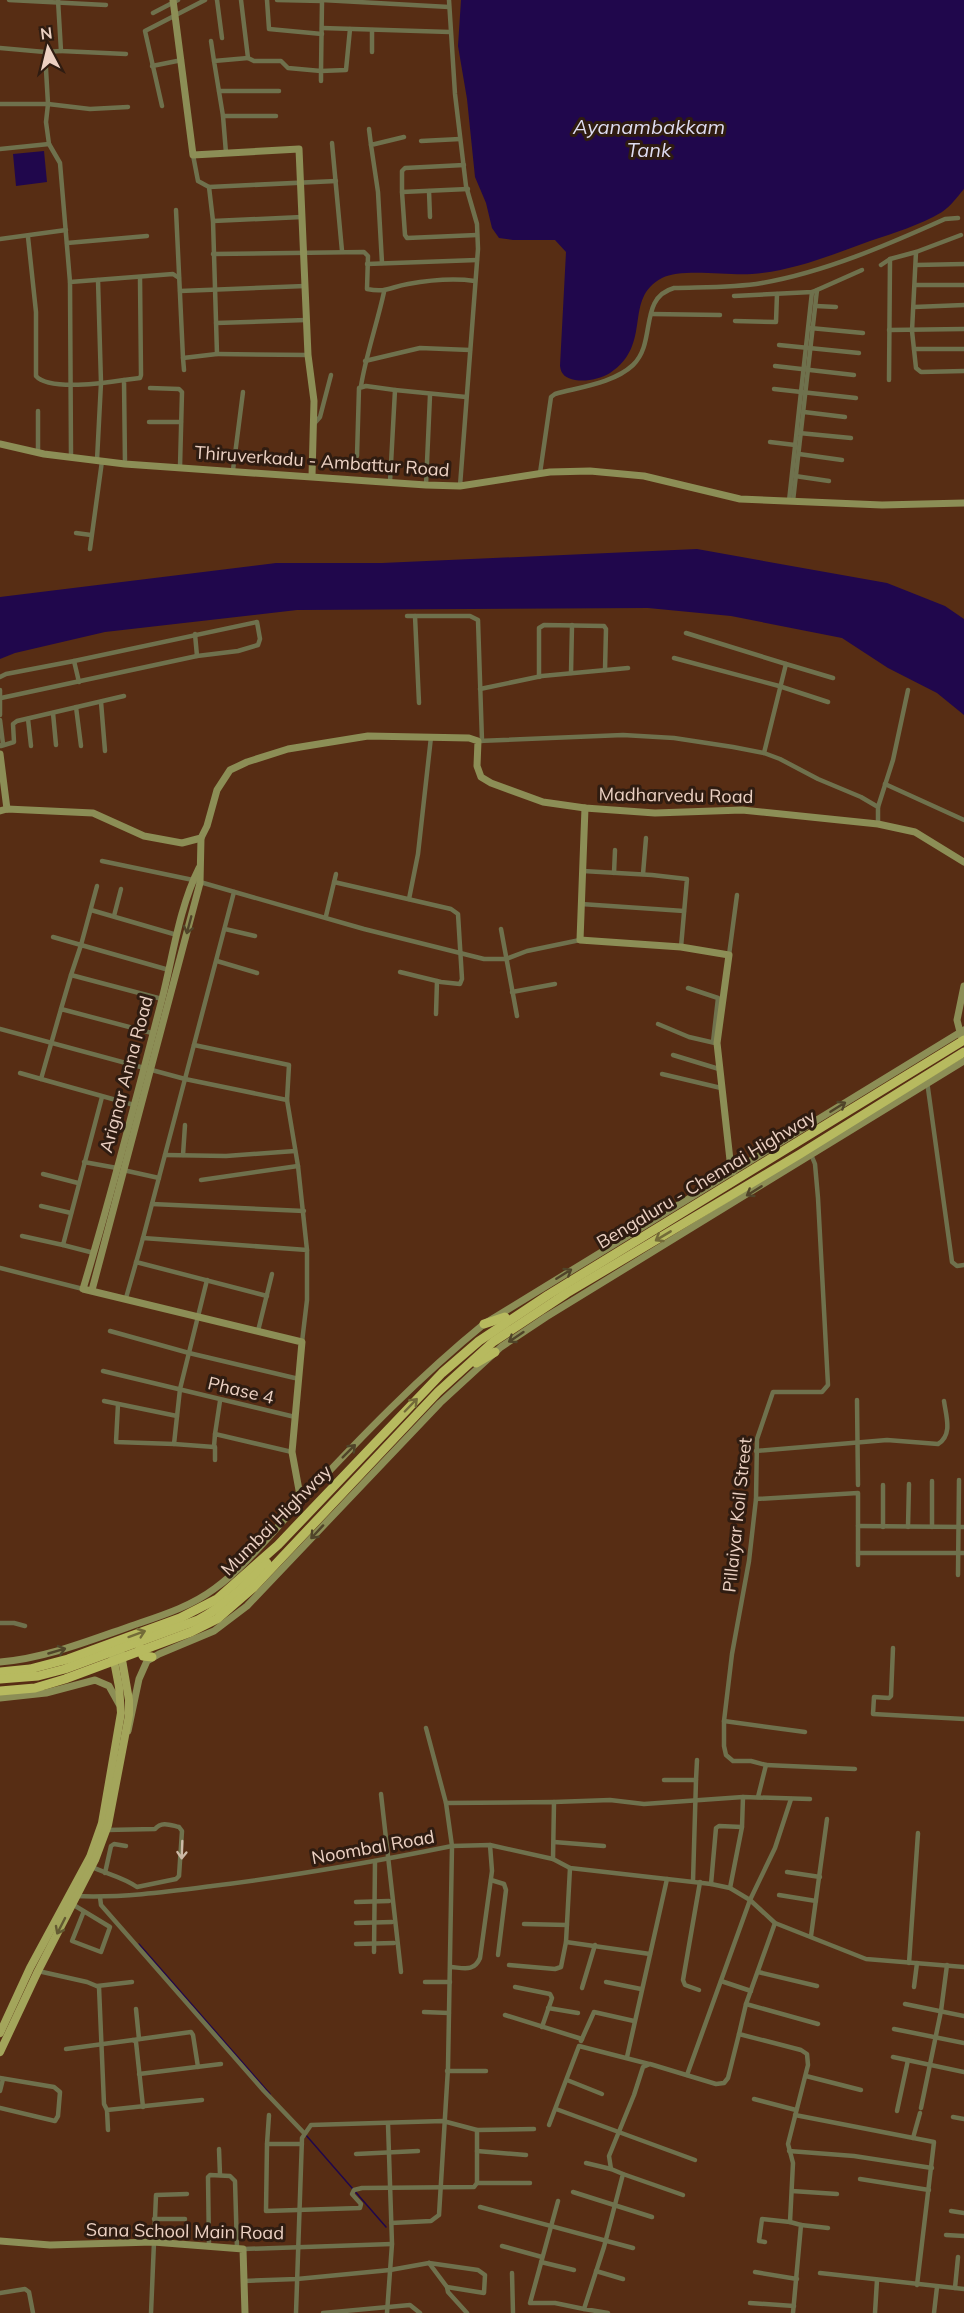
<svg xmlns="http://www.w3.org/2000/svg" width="964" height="2313" font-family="Mulish,sans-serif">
	<rect width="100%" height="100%" fill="#572d14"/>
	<g fill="#20074c">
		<path d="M461,0H964V189C957,197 951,206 942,212C920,225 894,233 870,241C832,255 793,271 752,274C728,276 682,268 662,278C622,299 654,344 610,373C600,379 586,382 575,380C566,378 561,375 560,366L566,252L555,240H513L499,238L492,228L486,203L475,177L467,99L458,46Z"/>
		<path d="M44,151L47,182L16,186L13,154Z"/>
		<path d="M697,549L887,583L945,606L964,619V715L937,693L888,668L842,638L731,616L648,608L297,610L105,632L15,653L0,659V597L276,563H382Z"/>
	</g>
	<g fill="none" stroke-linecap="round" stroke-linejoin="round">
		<g stroke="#20074c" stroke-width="1.5">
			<path d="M139,1944L270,2094"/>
			<path d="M305,2134L386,2227"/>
		</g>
		<g stroke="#6f714d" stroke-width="4.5">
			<path d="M9,0L106,5"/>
			<path d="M58,0L61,51L126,54"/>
			<path d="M217,0L222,38"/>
			<path d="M241,0L248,58L254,61H281L288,68L321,71L322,1L277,0"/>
			<path d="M267,0L269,29L322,34"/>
			<path d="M322,0L449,7"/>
			<path d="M449,0L455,94L466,186L477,224L478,249L460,486"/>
			<path d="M153,13L178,0"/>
			<path d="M322,28L450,32"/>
			<path d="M211,41L214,61"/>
			<path d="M0,48L45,52L48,104L90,109L128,107"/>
			<path d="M45,52L61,51"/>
			<path d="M372,52V30"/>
			<path d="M152,66L182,60"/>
			<path d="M321,81V71L346,70L350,29"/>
			<path d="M219,91H279"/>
			<path d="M0,104H48L46,122L49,144"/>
			<path d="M162,106L145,31L205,0"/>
			<path d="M223,116H276"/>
			<path d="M369,129L371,145"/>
			<path d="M421,141L460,139"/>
			<path d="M332,143L342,251"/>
			<path d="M0,149L49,144L60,163L70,282"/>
			<path d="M226,153L223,116L214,61L248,58"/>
			<path d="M464,165L405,168L402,171V192L468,189"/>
			<path d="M209,187L336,181"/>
			<path d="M429,191L430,217"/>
			<path d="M402,192L405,235L407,238L477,235"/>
			<path d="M176,210L183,358"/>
			<path d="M213,221L302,217"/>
			<path d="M28,237L36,312V376C49,391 106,383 124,380"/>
			<path d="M0,239L66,230"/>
			<path d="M67,243L147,236"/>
			<path d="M916,252L912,331L916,368L921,372L964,371"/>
			<path d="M213,254L364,252L368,256L367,289C387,293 390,287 408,284C430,280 454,278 475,281"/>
			<path d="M382,263L378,192L371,145L404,137"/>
			<path d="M367,264L477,260"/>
			<path d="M881,265L890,259L916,252L961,235"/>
			<path d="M916,265L964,264"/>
			<path d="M915,285H964"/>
			<path d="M817,290L862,270"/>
			<path d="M180,291L305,286"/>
			<path d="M734,296L812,292L817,290L793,501"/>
			<path d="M816,306L836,307"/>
			<path d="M914,307L964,305"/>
			<path d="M651,314L720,315"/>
			<path d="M735,321L776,322L777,294"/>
			<path d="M216,323L306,320"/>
			<path d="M810,328L863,333"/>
			<path d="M889,330L964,329"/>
			<path d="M779,345L859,353"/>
			<path d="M914,349H964"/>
			<path d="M217,354L308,355"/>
			<path d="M365,361L420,348L470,350"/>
			<path d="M775,366L854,375"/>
			<path d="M184,370L183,358L217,354L213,221L209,187L198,181L193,155"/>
			<path d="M889,380L890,259"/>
			<path d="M361,386C366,355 377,324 384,292"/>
			<path d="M150,388L179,389L182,392L180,467"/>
			<path d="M774,389L856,398"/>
			<path d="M38,411V453"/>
			<path d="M804,412L845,417"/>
			<path d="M149,422H181"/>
			<path d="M313,425L320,417L331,375"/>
			<path d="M799,433L851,438"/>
			<path d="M770,442L795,445"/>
			<path d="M799,454L842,460"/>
			<path d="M357,456L359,388L366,386L395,390"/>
			<path d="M71,457L70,282L173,274L179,278"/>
			<path d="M97,460L101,383L98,280"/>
			<path d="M125,464L124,380L140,378L141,375L140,278"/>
			<path d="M233,470L243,392"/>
			<path d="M540,473L551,397L555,394C580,387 614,383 633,365C657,342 638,298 674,288C703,287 733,288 762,283C825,272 887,245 945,219L958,218"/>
			<path d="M795,476L829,481"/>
			<path d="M390,482L395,390L466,397"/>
			<path d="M426,485L430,395"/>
			<path d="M789,501L812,292"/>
			<path d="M76,533L91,535"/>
			<path d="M90,549L102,461"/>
			<path d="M407,616H470L478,620L482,741"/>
			<path d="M415,616L419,703"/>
			<path d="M686,633L786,664"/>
			<path d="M195,634L197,656"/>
			<path d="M674,658L779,686L828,702"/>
			<path d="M74,661L79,682"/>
			<path d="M571,673L572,625"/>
			<path d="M0,677L6,674L74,661L257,622L260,639L258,645L238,651L197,656L1,698"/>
			<path d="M539,677V628L544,625L604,626L606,629L605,670"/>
			<path d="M480,689L542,676L628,668"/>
			<path d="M0,690V715"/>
			<path d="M101,702L105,751"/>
			<path d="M76,707L81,746"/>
			<path d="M53,713L56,745"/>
			<path d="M28,719L31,746"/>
			<path d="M0,720L3,744L0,746"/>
			<path d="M478,741L623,735L674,738L733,747L764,753L780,759L818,779L861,797L878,807V824"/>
			<path d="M1,746L14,742L13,724L17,721L124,696"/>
			<path d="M764,753L786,664L833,678"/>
			<path d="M885,784L964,820"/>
			<path d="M878,807L893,760L908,690"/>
			<path d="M102,861L193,880L364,929L484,959H506L527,951L580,940"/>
			<path d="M583,871L652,875L687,879L681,947"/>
			<path d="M614,873L615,850"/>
			<path d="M643,874L646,838"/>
			<path d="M334,882L451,909L458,914L462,979L460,984L441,982L400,972"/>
			<path d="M234,892L185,1079L287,1100"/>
			<path d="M409,899L418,854L431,737"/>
			<path d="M581,904L684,911"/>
			<path d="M91,910L177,935"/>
			<path d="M114,916L121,889"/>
			<path d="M326,916L336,874"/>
			<path d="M225,929L255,936"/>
			<path d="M501,929L517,1016"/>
			<path d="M53,937L81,945L97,886"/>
			<path d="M729,955L737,895"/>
			<path d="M217,961L257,973"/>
			<path d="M688,988L718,998L713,1042"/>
			<path d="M512,992L555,984"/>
			<path d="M162,999L71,975L81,945L169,970"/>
			<path d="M61,1009L71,975"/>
			<path d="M436,1014L437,981"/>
			<path d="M658,1024L689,1037L715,1043"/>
			<path d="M0,1029L185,1079L143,1238"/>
			<path d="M194,1045L289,1065L287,1100L298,1166L307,1250"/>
			<path d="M673,1055L719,1069"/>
			<path d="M20,1073L41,1079"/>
			<path d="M662,1074L721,1088"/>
			<path d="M927,1081L952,1262L957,1266L964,1265"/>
			<path d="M134,1105L41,1079L61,1009L152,1033"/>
			<path d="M165,1155L226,1156L295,1151"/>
			<path d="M183,1155L185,1125"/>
			<path d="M84,1162L117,1168"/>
			<path d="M123,1170L159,1178"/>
			<path d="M43,1174L78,1183"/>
			<path d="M201,1180L298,1166"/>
			<path d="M152,1204L304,1211"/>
			<path d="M41,1206L71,1213"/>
			<path d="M22,1236L63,1245L102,1097"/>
			<path d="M63,1245L94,1253"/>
			<path d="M136,1262L267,1296"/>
			<path d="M0,1268L83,1289"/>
			<path d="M207,1280L180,1389L174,1444L214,1447L215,1434L292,1452"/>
			<path d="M126,1298L143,1238L307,1250V1300L302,1342"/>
			<path d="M110,1331L189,1353L299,1379"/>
			<path d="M258,1331L272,1274"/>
			<path d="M103,1371L295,1417"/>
			<path d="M857,1400L858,1485"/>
			<path d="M104,1401L177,1416"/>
			<path d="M118,1404L116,1442L174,1444"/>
			<path d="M215,1434L220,1401"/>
			<path d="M756,1451L887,1440L938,1444C953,1435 946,1416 944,1401"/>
			<path d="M215,1460V1447"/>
			<path d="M932,1481V1527"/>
			<path d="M756,1499L858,1493V1565"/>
			<path d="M858,1526L964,1527"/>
			<path d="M883,1527V1485"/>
			<path d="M908,1527L909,1484"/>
			<path d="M858,1553H964"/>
			<path d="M958,1575L959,1480"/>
			<path d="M0,1623H14L25,1626"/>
			<path d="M893,1648L891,1696L889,1698L874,1697L873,1714L964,1719"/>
			<path d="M724,1721L805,1732"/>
			<path d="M426,1728L446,1803"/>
			<path d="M766,1765L855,1769"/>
			<path d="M664,1780H696L693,1881"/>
			<path d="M696,1780L697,1760"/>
			<path d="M381,1794L401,1972"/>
			<path d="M758,1797L766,1765L751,1761H733L726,1755L724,1746V1721L732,1654L749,1561L756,1499L757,1439L773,1392H822L828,1385L818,1198L815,1164L810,1152"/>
			<path d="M554,1802L610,1800L644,1804L743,1797L810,1799"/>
			<path d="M554,1842L604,1846"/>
			<path d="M92,1867C107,1874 123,1877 137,1887L176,1879L179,1876L182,1831L179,1827C170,1825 162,1821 155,1829L106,1830"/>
			<path d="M787,1872L820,1877"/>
			<path d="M105,1873L111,1846L114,1844L126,1846"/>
			<path d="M491,1880L504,1884L506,1890L498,1955"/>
			<path d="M711,1884L716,1828L719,1826L742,1827"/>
			<path d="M730,1888L742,1827L743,1797"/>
			<path d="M779,1895L816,1901"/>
			<path d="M75,1896C122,1898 166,1892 212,1886C293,1876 373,1862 452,1846L446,1803L554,1802L553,1859L570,1868L711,1884L730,1888L750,1900L775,1923L866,1959L964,1967"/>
			<path d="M100,1897L101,1905L264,2091L304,2133"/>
			<path d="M356,1902L389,1901"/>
			<path d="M72,1904L110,1927L101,1952L72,1941L84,1911"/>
			<path d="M356,1923L392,1922"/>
			<path d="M524,1924L567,1925"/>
			<path d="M811,1936L827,1819"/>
			<path d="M566,1942L650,1954"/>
			<path d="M356,1944L394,1943"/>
			<path d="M374,1952L375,1861"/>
			<path d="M909,1963L918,1833"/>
			<path d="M509,1965L555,1969L561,1967L566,1942L570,1868"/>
			<path d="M451,1967C464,1968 474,1972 480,1958L492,1871L490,1845"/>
			<path d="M38,1971L87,1982L99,1987L104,2104L107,2110"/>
			<path d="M758,1972L817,1986"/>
			<path d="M721,1981L751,1991"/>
			<path d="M425,1982H450"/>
			<path d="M606,1982L641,1989"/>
			<path d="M97,1986L132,1982"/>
			<path d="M515,1987L550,1994L552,1998L542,2027"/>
			<path d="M914,1987L917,1963"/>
			<path d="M582,1988L595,1945"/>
			<path d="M699,1990L685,1985L683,1980L700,1882"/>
			<path d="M746,2004L818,2024"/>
			<path d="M905,2004L964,2016"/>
			<path d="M548,2008L578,2013"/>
			<path d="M136,2009L139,2039"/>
			<path d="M424,2012L449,2013"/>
			<path d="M505,2015L582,2039"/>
			<path d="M894,2029L964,2043"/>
			<path d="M133,2040L191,2032L193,2035L198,2067"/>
			<path d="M581,2041L594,2012L634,2021"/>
			<path d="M66,2049L133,2040L136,2042L143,2107"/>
			<path d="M627,2057L667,1879"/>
			<path d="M893,2057L964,2072"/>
			<path d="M447,2071H486"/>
			<path d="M139,2074L221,2064"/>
			<path d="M687,2075L750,1900L775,1848L791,1799"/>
			<path d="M806,2076L861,2090"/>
			<path d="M0,2078L54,2087L60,2092L58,2116L55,2121L0,2108"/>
			<path d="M567,2080L602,2094"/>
			<path d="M0,2091L3,2079"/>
			<path d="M754,2099L796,2110"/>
			<path d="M921,2108L941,2011L947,1965"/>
			<path d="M556,2109L695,2160"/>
			<path d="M897,2111L908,2060"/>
			<path d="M795,2115L934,2142L917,2285"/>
			<path d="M953,2117L964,2119"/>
			<path d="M549,2125L579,2046L649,2064"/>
			<path d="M108,2130L107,2110L202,2100"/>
			<path d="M913,2138L920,2113"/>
			<path d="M267,2144L269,2115"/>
			<path d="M302,2144H267L266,2211L360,2208L361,2204L352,2194L354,2190L362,2188L474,2187L477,2183V2130"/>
			<path d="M219,2149L220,2175"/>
			<path d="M477,2151L526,2155"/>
			<path d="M789,2151L854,2156L932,2168"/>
			<path d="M356,2154L418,2151"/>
			<path d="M586,2163L611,2169"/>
			<path d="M623,2174L683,2195"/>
			<path d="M860,2179L929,2190"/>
			<path d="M477,2183H530"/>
			<path d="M792,2191L837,2194"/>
			<path d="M573,2192L652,2217"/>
			<path d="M558,2201L530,2303H555L584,2309"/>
			<path d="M480,2207L633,2248"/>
			<path d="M951,2211L964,2213"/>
			<path d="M154,2219H185"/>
			<path d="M790,2222L801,2225L793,2313"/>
			<path d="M391,2223L431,2221L439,2215L448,2068L452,1846L490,1845L553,1859"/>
			<path d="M801,2225L828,2228"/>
			<path d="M946,2235L964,2236"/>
			<path d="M765,2242L759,2241L762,2219L790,2222L793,2163L788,2144L808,2065L807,2054L801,2050L739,2034L746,2004L775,1923"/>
			<path d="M209,2246L208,2177L210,2175L230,2176L235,2181L237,2249"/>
			<path d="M502,2246L542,2257"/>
			<path d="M243,2249L392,2244"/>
			<path d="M541,2262L574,2270"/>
			<path d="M429,2263L447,2287L448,2292L467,2313"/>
			<path d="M596,2271L623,2279"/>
			<path d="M755,2272L797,2279"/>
			<path d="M512,2273L513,2313"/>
			<path d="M820,2273L964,2289"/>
			<path d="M244,2281L297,2279L390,2270L429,2263L478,2270L485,2275L484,2293L447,2287"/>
			<path d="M955,2288L958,2257"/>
			<path d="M0,2293L25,2289L29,2292L33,2313"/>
			<path d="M750,2303L794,2306"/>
			<path d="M151,2313L156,2195L187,2194"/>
			<path d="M296,2313L302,2138L311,2125L443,2121L477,2130L534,2129"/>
			<path d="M323,2313L410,2305L420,2313"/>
			<path d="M387,2313L392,2244L388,2124"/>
			<path d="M608,2313L584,2309L604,2247L623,2174L611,2169L609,2156L634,2095L643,2067L650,2064L716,2084L724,2083L728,2078L739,2034"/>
			<path d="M875,2313L877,2280"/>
			<path d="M934,2313L937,2287"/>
		</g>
		<g stroke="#8c8e56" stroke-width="7">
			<path d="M173,0L193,155L299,149L308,355L314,401L312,476"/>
			<path d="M0,444L44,454L125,464L426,485L460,486L550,472L590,471L644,476L740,499L882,505L964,503"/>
			<path d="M0,754L7,809"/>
			<path d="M585,808L580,940L681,947L729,955L717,1043L730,1160L733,1172"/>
			<path d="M0,811L7,809L93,813L144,836L182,843L201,838L207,826L217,790L230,770L247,762L288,749L368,736L469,738L478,741L477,766L481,777L491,783L543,802L585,808L655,813L742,810L878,824L915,832L964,862"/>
			<path d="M199,868C179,908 173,956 162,999C137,1096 112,1193 83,1289L302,1342L292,1452L301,1501"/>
			<path d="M961,1036L957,1020L964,986"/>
			<path d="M92,1290L200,883L201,838"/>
			<path d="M0,1662C46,1658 88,1641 131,1626C160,1616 190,1607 214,1589C249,1564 275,1528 304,1498C361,1437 420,1376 484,1324L964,1030"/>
			<path d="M0,1698L46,1693L95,1680L109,1686L119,1704"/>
			<path d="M128,1731L139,1679L147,1661L159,1654L214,1631L247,1606L440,1403L501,1347L546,1317L964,1061"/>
			<path d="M0,2241L50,2245L153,2242L243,2249L245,2313"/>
		</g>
		<g stroke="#a3a55b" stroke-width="8">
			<path d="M0,2033L30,1968L90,1857L102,1823L121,1713L119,1687L113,1656"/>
			<path d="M0,2052L38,1971L95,1860L108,1825L129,1715V1700L121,1654"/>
		</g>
		<g stroke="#b7ba5f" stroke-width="9">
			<path d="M484,1324L505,1317"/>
			<path d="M476,1363L495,1352"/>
			<path d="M140,1648L143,1656L152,1657"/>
			<path d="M0,1672L30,1669L68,1659L180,1618L217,1599L278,1545L442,1373L479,1341L548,1295L964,1040"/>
			<path d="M0,1679L38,1676L65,1669L198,1620C225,1606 246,1585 267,1563"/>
			<path d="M0,1691L35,1688L65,1679L191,1632L217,1619L254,1587L438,1392L493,1342L567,1293L800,1154L964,1052"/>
		</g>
	</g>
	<defs><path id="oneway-shaft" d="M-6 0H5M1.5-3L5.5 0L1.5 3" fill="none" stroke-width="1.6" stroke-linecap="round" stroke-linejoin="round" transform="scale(1.5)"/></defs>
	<g stroke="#504429">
		<use href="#oneway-shaft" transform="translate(189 925) rotate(105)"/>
		<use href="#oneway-shaft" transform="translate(838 1107) rotate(-32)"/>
		<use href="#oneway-shaft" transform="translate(754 1191) rotate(148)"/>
		<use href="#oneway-shaft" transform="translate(564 1274) rotate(-32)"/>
		<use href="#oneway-shaft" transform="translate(516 1337) rotate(146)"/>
		<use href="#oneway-shaft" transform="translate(349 1451) rotate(-45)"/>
		<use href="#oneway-shaft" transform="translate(317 1532) rotate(133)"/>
		<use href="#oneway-shaft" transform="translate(57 1651) rotate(-16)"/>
	</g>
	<g stroke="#736b38">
		<use href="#oneway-shaft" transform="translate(663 1236) rotate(149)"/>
		<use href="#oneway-shaft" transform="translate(411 1405) rotate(-46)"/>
		<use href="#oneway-shaft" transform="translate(137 1634) rotate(-20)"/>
	</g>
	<use stroke="#cdb9a6" href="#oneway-shaft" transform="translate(182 1850) rotate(92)"/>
	<use stroke="#635a32" href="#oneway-shaft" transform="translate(61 1926) rotate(117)"/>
	<g text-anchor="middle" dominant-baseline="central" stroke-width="6" stroke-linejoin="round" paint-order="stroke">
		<g font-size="18" fill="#ecd1c3" stroke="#2f1c11">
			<text transform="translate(322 461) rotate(4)">Thiruverkadu - Ambattur Road</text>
			<text transform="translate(676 795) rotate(1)">Madharvedu Road</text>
			<text transform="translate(126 1074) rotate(-75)">Arignar Anna Road</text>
			<text transform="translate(706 1179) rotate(-31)">Bengaluru - Chennai Highway</text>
			<text transform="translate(241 1390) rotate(13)">Phase 4</text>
			<text transform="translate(737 1515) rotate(-84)">Pillaiyar Koil Street</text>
			<text transform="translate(276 1520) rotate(-45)">Mumbai Highway</text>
			<text transform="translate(373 1847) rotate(-10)">Noombal Road</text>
			<text transform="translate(185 2231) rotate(1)">Sana School Main Road</text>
		</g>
		<g font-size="20" font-style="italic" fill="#dedcf1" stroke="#2f1c11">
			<text x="649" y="126">Ayanambakkam<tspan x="649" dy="23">Tank</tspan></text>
		</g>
	</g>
	<g transform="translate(48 48) rotate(353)" stroke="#2f1c11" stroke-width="4.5" paint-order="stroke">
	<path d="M0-4.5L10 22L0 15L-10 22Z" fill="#ecd1c3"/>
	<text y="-9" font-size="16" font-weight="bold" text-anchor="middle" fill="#ecd1c3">N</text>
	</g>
</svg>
